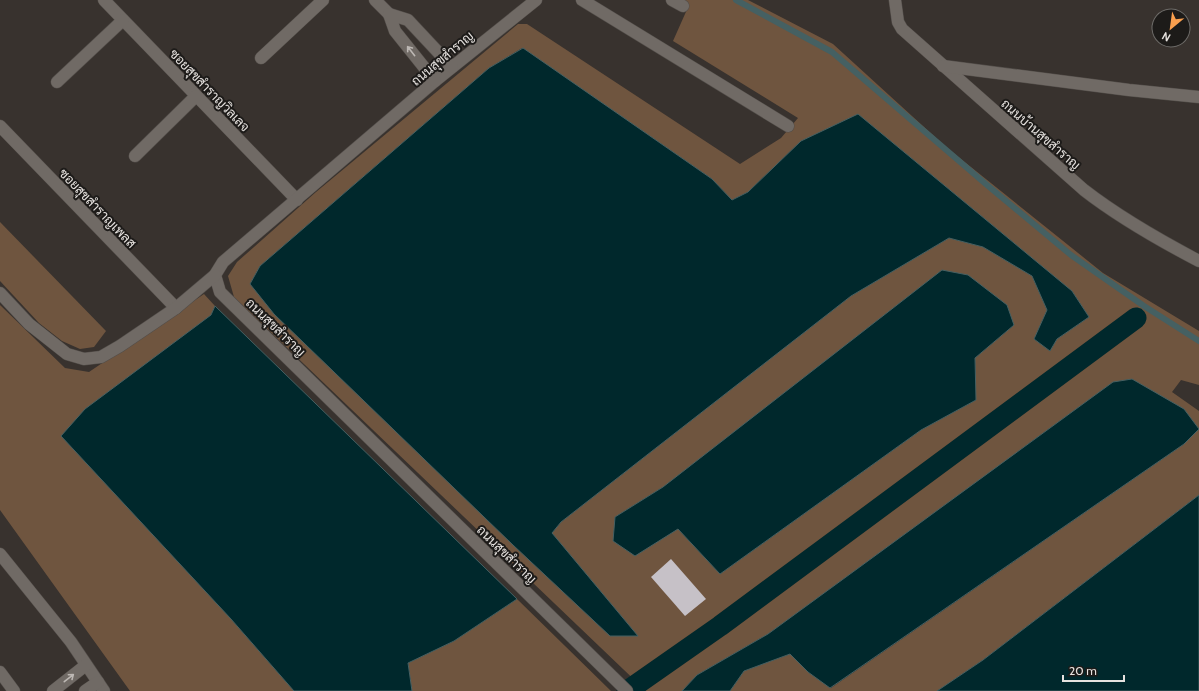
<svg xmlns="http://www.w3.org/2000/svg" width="1199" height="691" font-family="Cabin,Sarabun,sans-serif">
	<rect width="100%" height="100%" fill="#38322e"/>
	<g fill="#6f553f" fill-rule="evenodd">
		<path d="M681,0H748L833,44L946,147L1103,273L1199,331V385L1181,380L1172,392L1199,411V495L983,660L937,691H730L744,671L790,654L808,672L831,688L1184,444L1198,429L768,634L697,675L682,691H646L234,297L228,276L237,262L316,192L518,24H527L740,164L781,138L798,118L673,41L689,5ZM522,48L712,179L732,200L748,192L801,141L1072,291L1089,317L1057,339L1050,351L1034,339L1047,310L1032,276L983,247L949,238L851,296L561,522L552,533L250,284L260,266L489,68ZM1014,325L975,358L976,400L921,430L720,574L678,529L615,517L663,487Z"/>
		<path d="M0,222L106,331L94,347L80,349L62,341L39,323L0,281Z"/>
		<path d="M204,294L215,306L211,315L231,619L294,691H130L0,510V305L65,368L89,372Z"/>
		<path d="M517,599L611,691H412L408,663L454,641Z"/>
	</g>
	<g fill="#00282c" stroke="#456062">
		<path d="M523,48L712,179L732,200L748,192L801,141L858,114L1072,291L1089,317L1057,339L1050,351L1034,339L1047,310L1032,276L983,247L949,238L851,296L561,522L552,533L638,636H610L513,545L274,314L250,284L260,266L489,68Z"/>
		<path d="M942,270L968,275L1007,305L1014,325L975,358L976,400L921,430L720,574L678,529L635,556L613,541L615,517L663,487Z"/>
		<path d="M215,306L517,599L454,641L408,663L412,691H294L231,619L61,436L85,409L211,315Z"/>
		<path d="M1132,379L1184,409L1199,429L1184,444L830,688L808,672L790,654L744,671L730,691H682L697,675L768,634L1113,382Z"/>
		<path d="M1199,495V691H937L983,660Z"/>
	</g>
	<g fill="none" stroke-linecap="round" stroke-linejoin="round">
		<path stroke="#456062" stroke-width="6" d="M736,0L832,52L987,185L1071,255L1144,306L1199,341"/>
		<path stroke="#00282c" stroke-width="21" d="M627,691L720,626L1136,318"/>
	</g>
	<path fill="#c6c1c7" d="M671,559L706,599L685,616L651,577Z"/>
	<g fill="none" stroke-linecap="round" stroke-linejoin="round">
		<defs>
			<g id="minor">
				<path d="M104,0L297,200"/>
				<path d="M375,0L389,14"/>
				<path d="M536,0L435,81L223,262L215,275L220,292L627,691"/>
				<path d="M582,0L788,126"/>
				<path d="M672,0L683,6"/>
				<path d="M895,0L898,22L902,29L1084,190C1120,218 1159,240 1199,261"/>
				<path d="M261,58L323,0"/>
				<path d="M943,66L1129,90L1199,97"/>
				<path d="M435,81L395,31L389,14L408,20L452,67"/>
				<path d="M57,82L123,20"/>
				<path d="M0,126L176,308"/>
				<path d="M135,156L196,96"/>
				<path d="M0,293L29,324L67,354L84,359L101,357L120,346L176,308L215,275"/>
				<path d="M0,554L71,642L104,691"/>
				<path d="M0,672L14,691"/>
				<path d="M53,691L86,665"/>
				<path d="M85,691L98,682"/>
			</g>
		</defs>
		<use href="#minor" stroke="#534e4a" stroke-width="13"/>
		<use href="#minor" stroke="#706a65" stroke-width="12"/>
	</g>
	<defs><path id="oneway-shaft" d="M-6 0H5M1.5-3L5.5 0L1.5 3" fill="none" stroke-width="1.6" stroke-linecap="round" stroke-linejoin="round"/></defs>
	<g stroke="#bdb8b4">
		<use href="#oneway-shaft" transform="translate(411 51) rotate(-128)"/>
		<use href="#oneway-shaft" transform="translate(69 678) rotate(-38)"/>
	</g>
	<g text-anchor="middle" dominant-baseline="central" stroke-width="4" stroke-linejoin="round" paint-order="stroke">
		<g font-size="13" fill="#e6e2df" stroke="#1d1b19">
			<text transform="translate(442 58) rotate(-40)">ถนนสุขสำราญ</text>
			<text transform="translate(210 90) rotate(46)">ซอยสุขสำราญวิลเลจ</text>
			<text transform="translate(1041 134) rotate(41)">ถนนบ้านสุขสำราญ</text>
			<text transform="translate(98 208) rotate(46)">ซอยสุขสำราญเพลส</text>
			<text transform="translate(276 327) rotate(44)">ถนนสุขสำราญ</text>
			<text transform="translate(507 554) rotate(44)">ถนนสุขสำราญ</text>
		</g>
	</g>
	<g transform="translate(1171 28) rotate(209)"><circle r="19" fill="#1d1b19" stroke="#6d6b68"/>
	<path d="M0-3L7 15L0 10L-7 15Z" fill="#fa9f4e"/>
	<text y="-6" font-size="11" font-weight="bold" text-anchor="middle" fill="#e6e2df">N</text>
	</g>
	<path d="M1063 675v6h61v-6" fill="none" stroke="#e6e2df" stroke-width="2"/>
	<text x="1069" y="675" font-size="12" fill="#e6e2df" stroke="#1d1b19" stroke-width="3" paint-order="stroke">20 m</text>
</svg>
